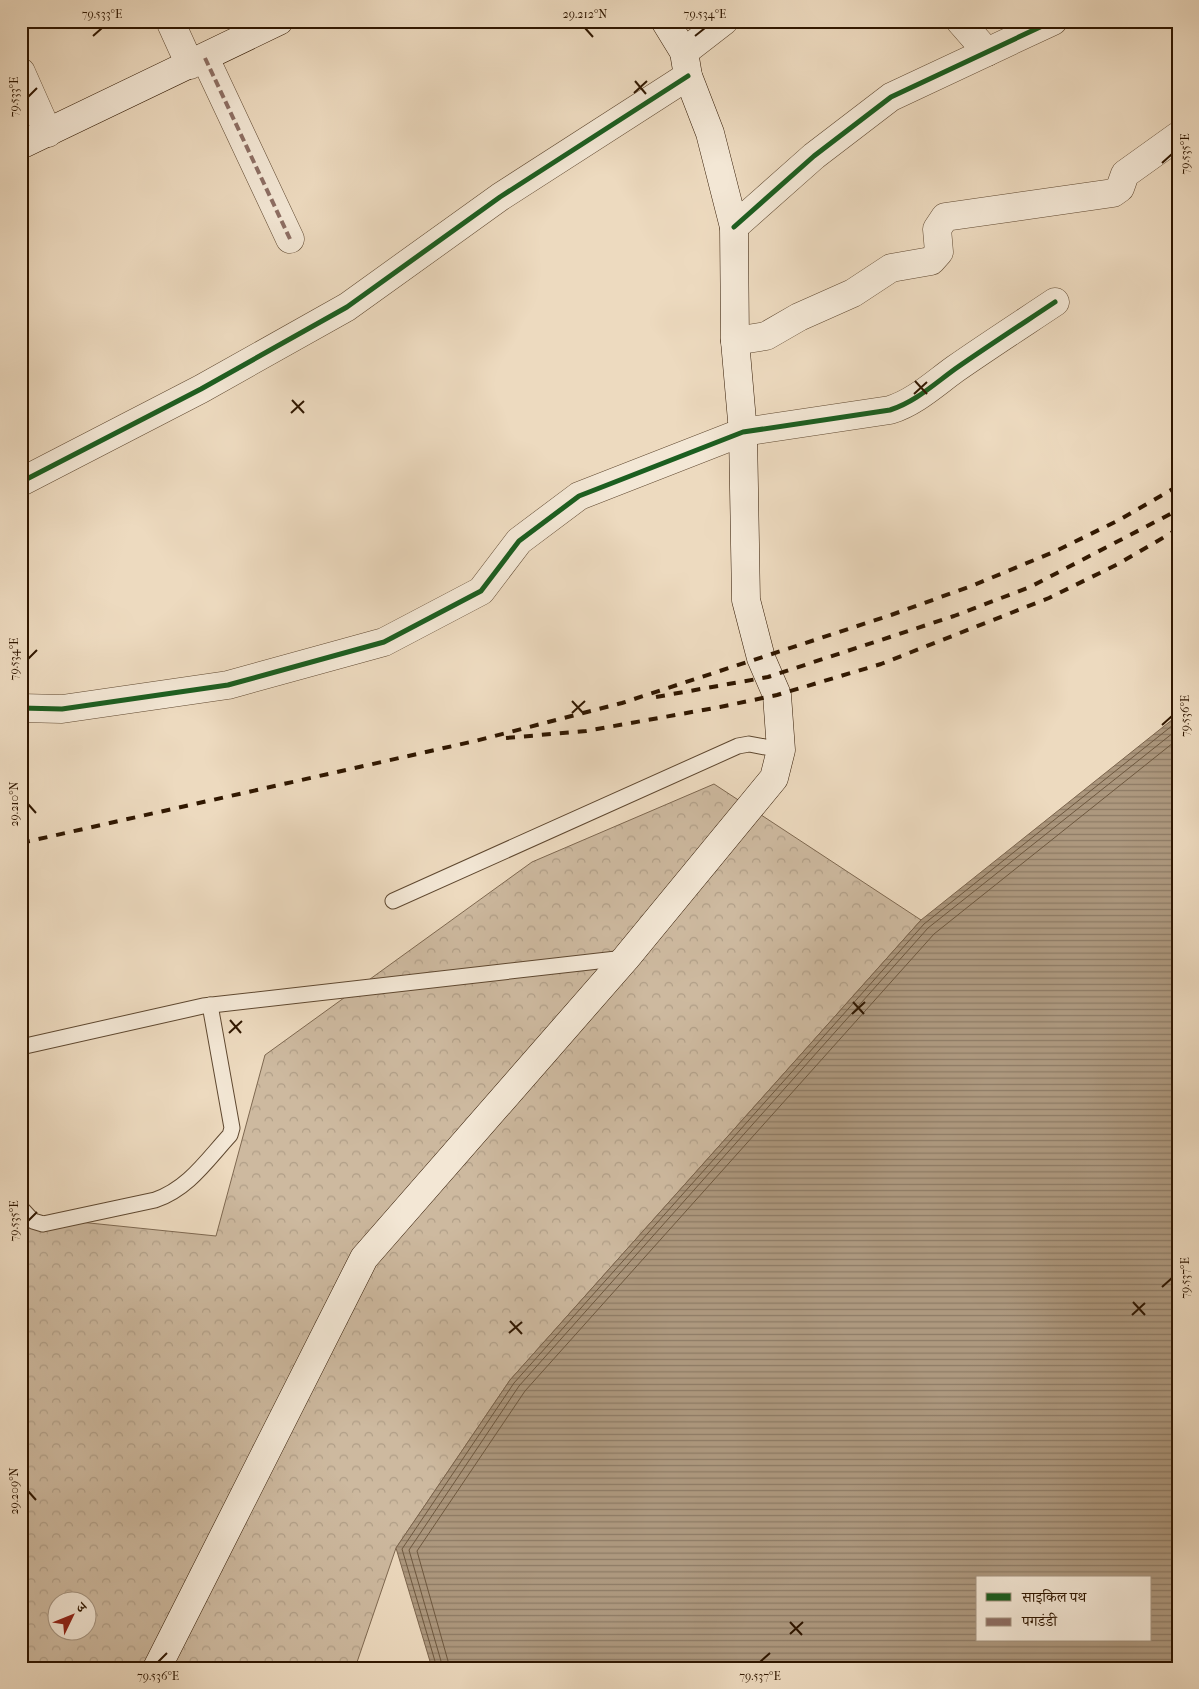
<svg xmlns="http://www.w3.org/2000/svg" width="1199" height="1689" font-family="'IM FELL French Canon','Noto Serif Devanagari',serif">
	<defs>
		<pattern id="forest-crowns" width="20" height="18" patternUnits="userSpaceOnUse" patternTransform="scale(1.25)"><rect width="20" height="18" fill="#cdb99f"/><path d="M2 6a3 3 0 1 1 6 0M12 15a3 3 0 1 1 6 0" fill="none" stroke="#b09e87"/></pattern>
		<pattern id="water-rules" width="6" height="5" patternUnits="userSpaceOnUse" patternTransform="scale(1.25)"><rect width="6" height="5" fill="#ad987e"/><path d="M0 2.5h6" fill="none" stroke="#8d7b65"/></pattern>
	</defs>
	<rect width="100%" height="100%" fill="#eddabf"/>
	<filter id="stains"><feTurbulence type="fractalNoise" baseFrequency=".004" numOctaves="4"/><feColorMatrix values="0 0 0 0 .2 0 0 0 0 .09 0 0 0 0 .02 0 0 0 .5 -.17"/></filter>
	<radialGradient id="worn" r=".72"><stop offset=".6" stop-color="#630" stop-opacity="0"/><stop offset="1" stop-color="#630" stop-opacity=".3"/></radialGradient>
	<path fill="url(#forest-crowns)" stroke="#7e6850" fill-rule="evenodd" d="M714,784L921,920L510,1380L396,1548L355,1668H21V1216L216,1236L265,1055L532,862ZM58,1602H88V1632H58Z"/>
	<path fill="url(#water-rules)" stroke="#7b644c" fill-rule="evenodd" d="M1178,715V1668H432L396,1548L510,1380L921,920ZM978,1578H1150V1640H978Z"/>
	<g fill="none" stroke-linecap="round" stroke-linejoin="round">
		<g stroke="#6e583f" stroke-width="1">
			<path d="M437,1668L402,1549L514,1383L924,924L1178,721"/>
			<path d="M443,1668L409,1550L519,1386L928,928L1178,729"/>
			<path d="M450,1668L417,1551L525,1391L934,934L1178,739"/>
		</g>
		<defs>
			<g id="lane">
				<path d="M393,901L738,746L749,744L781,750"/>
				<path d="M21,1047L203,1006L625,958"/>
				<path d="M21,1208L33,1221L43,1224L155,1200C188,1189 207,1160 230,1135L232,1128L210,1005"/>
			</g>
			<g id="street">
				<path d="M170,21L190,65"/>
				<path d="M960,21L987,52"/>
				<path d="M684,52L724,21"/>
				<path d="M205,58L290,239"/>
				<path d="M21,72L48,133"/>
				<path d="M734,227L814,156L891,97L1053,21"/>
				<path d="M735,341L766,336L799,317L853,293L891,268L931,261L939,252L937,229L945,217L1113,193L1120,188L1125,174L1178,136"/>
				<path d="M21,482L201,389L347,307L500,197L688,76"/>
				<path d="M21,708L62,709L228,685L384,642L481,591L519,541L579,496L743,432L890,410C915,402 933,385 955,369C988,346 1022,324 1055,302"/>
			</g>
			<g id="secondary">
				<path d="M21,145L279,21"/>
				<path d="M157,1668L364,1258L626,958L774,778L781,750L777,695L761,658L746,600L743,432L735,341L734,227L710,133L688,76L684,52L665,21"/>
			</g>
		</defs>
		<use href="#lane" stroke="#5f4830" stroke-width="17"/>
		<use href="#street" stroke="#5f4830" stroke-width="29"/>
		<use href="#secondary" stroke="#301700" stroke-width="29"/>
		<use href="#lane" stroke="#f3e7d5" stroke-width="15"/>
		<use href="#street" stroke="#f3e7d5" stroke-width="28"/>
		<use href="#secondary" stroke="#f3e7d5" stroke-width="28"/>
		<g stroke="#301700" stroke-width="4" stroke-dasharray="9 9" stroke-linecap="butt">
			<path d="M656,697L768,677L954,616L1030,587L1178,510"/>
			<path d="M506,738L586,731L720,707L777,695L881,664L1049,598L1118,564L1178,529"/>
			<path d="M21,843L475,741L622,703L891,615L974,585L1056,551L1119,520L1178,486"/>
		</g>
		<path stroke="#8d6e63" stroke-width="4" stroke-dasharray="8 4" stroke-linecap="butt" d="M205,58L290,239"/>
		<defs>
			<g id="cycleway">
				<path d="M734,227L814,156L891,97L1053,21"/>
				<path d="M21,482L201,389L347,307L500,197L688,76"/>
				<path d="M21,708L62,709L228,685L384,642L481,591L519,541L579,496L743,432L890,410C915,402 933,385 955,369C988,346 1022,324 1055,302"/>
			</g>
		</defs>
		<use href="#cycleway" stroke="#f3e7d5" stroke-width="8"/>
		<use href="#cycleway" stroke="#1b5e20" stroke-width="5"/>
	</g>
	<path fill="none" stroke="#301700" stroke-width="2" d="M585,28L593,37M93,36L102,28M695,36L705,28M635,81L646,94M634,93L647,81M28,97L37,88M1162,163L1172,154M915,381L927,394M914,394L927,382M292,400L304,413M291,413L304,401M28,659L37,650M572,701L584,714M572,713L585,701M1162,725L1172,716M28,804L36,813M853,1002L864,1014M852,1014L865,1002M230,1020L241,1033M229,1033L242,1021M28,1221L37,1212M1162,1287L1172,1278M1133,1302L1145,1315M1132,1315L1145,1303M510,1321L522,1334M509,1333L522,1322M28,1491L36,1500M790,1622L802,1635M790,1634L803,1622M158,1662L167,1653M760,1662L770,1653"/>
	<rect width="1199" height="1689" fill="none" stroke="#eddabf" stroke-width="55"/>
	<rect x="976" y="1576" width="175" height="65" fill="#f3e7d5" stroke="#a59480"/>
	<rect x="986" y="1593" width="25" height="8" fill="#1b5e20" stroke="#a59480"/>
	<text x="1022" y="1602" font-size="15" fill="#301700">साइकिल पथ</text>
	<rect x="986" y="1618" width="25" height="8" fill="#8d6e63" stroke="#a59480"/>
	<text x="1022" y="1626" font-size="15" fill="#301700">पगडंडी</text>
	<g transform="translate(72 1616) rotate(47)"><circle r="24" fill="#f3e7d5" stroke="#a59480"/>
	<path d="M0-4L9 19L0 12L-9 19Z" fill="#8f2418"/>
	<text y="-8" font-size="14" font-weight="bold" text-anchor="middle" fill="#301700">उ</text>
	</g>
	<rect x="28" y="28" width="1144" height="1634" fill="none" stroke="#301700" stroke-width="2"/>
	<g font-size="12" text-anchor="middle" fill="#301700">
		<text x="102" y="18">79.533°E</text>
		<text x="585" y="18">29.212°N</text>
		<text x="705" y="18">79.534°E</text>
		<text transform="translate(14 97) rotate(-90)" y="4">79.533°E</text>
		<text transform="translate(1185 154) rotate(-90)" y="4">79.535°E</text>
		<text transform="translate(14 659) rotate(-90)" y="4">79.534°E</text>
		<text transform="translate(1185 716) rotate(-90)" y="4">79.536°E</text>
		<text transform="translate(14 804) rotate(-90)" y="4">29.210°N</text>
		<text transform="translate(14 1221) rotate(-90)" y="4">79.535°E</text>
		<text transform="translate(1185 1278) rotate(-90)" y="4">79.537°E</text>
		<text transform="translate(14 1491) rotate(-90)" y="4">29.209°N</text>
		<text x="158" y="1680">79.536°E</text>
		<text x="760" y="1680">79.537°E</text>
	</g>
	<rect width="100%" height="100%" filter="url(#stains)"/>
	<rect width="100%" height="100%" fill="url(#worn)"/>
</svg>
